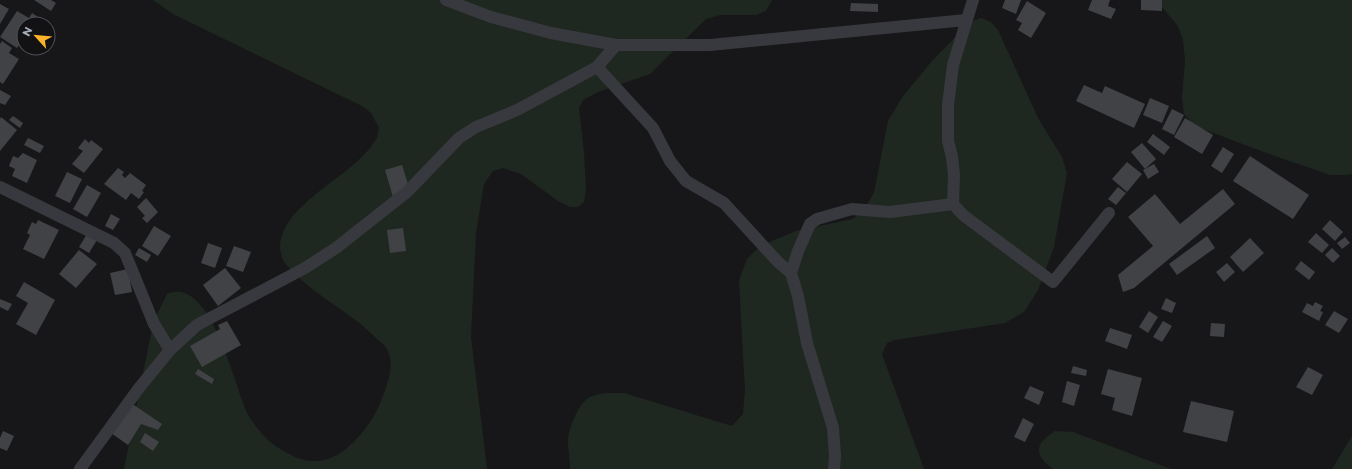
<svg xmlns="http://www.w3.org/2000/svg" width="1352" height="469" font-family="Montserrat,sans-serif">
	<rect width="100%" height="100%" fill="#171719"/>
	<g fill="#1f2820">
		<path d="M153,0H772L766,11L756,15H720L706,19L650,74L598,92L583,100L579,108L584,153L586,188L584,202L578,207H570L558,201L521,174L503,168L493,171L484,184L476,233L471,337L487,469H124L153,323L167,294C213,274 235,394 250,418C264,439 273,446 295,457C312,465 332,461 347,448C365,433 378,413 385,390C390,376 394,363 387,349C385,345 380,342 377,339C349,310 310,294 285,263C282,259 280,251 280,246C283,202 353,177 375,141C378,138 378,132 379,128L371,113L362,106L173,14Z"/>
		<path d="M1156,0H1352V174L1347,175H1330L1261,151L1195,126L1184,114L1182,98L1185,61L1183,40L1178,26Z"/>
		<path d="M981,18L991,22L998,30L1038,118L1062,157L1067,173L1054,247L1038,290L1024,312L1005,323L895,340L887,343L882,354L924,469H570C570,460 568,450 568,441C568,429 579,402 590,397C601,392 612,393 624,393L732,426L743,414L745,391L739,280L747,259L760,246L796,231L853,219L865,208L874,193L888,121L903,96L932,61L970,22Z"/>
		<path d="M1055,431L1073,432L1171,469H1053C1032,454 1036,443 1055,431Z"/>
		<path d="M1352,436V469H1332Z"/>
	</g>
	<g fill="#414246">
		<path d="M34,0H51L56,3L51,11Z"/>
		<path d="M1005,0H1021L1016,14L1002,8Z"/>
		<path d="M1092,0H1110L1108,6L1116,9L1111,19L1088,10Z"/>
		<path d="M1141,0H1162V11L1141,10Z"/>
		<path d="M1027,1L1046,13L1031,38L1018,30L1022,23L1016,20Z"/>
		<path d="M851,3L878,4V12L850,11Z"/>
		<path d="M0,4L9,9L0,24Z"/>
		<path d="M17,11L29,18L32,13L43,20L40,24H24V38L17,48L0,37Z"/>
		<path d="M2,41L12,48L9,53L19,59L3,84L0,82V44Z"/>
		<path d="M1084,85L1102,93L1105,86L1145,104L1134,128L1076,101Z"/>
		<path d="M0,90L11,96L5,105L0,103Z"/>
		<path d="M1150,98L1169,106L1162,123L1143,115Z"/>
		<path d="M1172,109L1184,115L1174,135L1162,129Z"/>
		<path d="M13,116L23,123L20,128L9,120Z"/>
		<path d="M1,117L17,130L0,151V119Z"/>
		<path d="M1185,118L1213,135L1202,154L1174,137Z"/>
		<path d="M1153,134L1170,147L1164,155L1147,142Z"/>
		<path d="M28,138L44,146L40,153L24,145Z"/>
		<path d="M85,139L89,143L91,140L103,149L84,173L72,164L83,151L78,148Z"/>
		<path d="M1142,143L1156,159L1145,169L1131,152Z"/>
		<path d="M1223,147L1234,154L1222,173L1211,166Z"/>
		<path d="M23,153L37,160L27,183L12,176L15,169L9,166L13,156L18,158Z"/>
		<path d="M1250,156L1309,195L1293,219L1233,181Z"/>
		<path d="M1127,162L1142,174L1127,192L1112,179Z"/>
		<path d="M1154,164L1159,172L1148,179L1143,170Z"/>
		<path d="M402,165L408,184L393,197L385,170Z"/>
		<path d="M118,168L124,172L122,175L125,178L130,173L146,185L142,191L144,192L139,199L131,193L126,200L104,184Z"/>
		<path d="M67,172L82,179L70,203L55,196Z"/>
		<path d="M87,185L101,193L87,217L73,209Z"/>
		<path d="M1118,187L1126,193L1116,205L1108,199Z"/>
		<path d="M1223,189L1235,204L1134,288L1123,292L1118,275L1153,246L1128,217L1155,194L1180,224Z"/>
		<path d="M146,198L158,212L147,223L142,218L145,216L137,207Z"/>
		<path d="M111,214L120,219L113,230L105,226Z"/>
		<path d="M38,220L59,230L44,259L23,249L30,235L27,233L32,222L36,224Z"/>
		<path d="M1330,220L1343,232L1335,241L1322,229Z"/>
		<path d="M154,226L171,236L158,256L142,246Z"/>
		<path d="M403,228L406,251L390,253L387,230Z"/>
		<path d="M1316,233L1329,245L1322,253L1308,242Z"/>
		<path d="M87,234L97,240L89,253L79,247Z"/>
		<path d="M1207,236L1215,248L1177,275L1169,264Z"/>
		<path d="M1345,237L1350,243L1342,249L1337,243Z"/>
		<path d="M1250,238L1264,253L1243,272L1230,257Z"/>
		<path d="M208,243L222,248L215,268L201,263Z"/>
		<path d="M234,246L251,252L243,272L226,266Z"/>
		<path d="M139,248L151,255L147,262L135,255Z"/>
		<path d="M1332,248L1340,256L1333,263L1325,255Z"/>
		<path d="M79,250L97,264L76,288L59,274Z"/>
		<path d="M1301,261L1315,272L1309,280L1295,269Z"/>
		<path d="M1227,263L1235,272L1224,282L1216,272Z"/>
		<path d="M225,268L241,288L218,306L203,285Z"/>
		<path d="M128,269L132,292L115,295L110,273Z"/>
		<path d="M24,282L55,300L36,335L16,324L28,303L16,296Z"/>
		<path d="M1166,298L1176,303L1172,313L1161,309Z"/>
		<path d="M0,299L12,304L8,311L0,307Z"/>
		<path d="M1315,302L1323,306L1320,311L1323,312L1319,321L1302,312L1307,303L1313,306Z"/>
		<path d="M1149,311L1158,317L1148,333L1139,327Z"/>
		<path d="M1334,311L1348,319L1339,333L1325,325Z"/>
		<path d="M227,321L241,345L202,367L190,346L220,329L218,325Z"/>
		<path d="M1163,321L1172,326L1162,342L1153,337Z"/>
		<path d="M1211,323L1225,324L1224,337L1210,336Z"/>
		<path d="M1110,328L1132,335L1127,349L1105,341Z"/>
		<path d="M1073,366L1087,370L1086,376L1071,373Z"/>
		<path d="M1308,367L1323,375L1312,395L1296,387Z"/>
		<path d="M198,369L214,379L212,384L195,374Z"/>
		<path d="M1108,369L1142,378L1132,416L1112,410L1115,398L1101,394Z"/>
		<path d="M1067,381L1080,385L1074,406L1062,402Z"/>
		<path d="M1030,386L1044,392L1039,405L1024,398Z"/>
		<path d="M1191,401L1234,411L1227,442L1183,432Z"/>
		<path d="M131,403L162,424L158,430L141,424L128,445L111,433Z"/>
		<path d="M1023,418L1034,424L1025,442L1014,437Z"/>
		<path d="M3,431L14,436L7,451L0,448V438Z"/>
		<path d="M145,433L159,442L153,451L140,442Z"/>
	</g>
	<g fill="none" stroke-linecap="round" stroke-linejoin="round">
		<g stroke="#38393e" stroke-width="12">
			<path d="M446,0L491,17L551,33L616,45H710L966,20"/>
			<path d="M973,0L953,65L948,105V141L952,157L954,175L953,204L963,215L1053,282L1109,213"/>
			<path d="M597,67L653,128L670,161L686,181L724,203L778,262L791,273L798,296L807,343L833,428L835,456L834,469"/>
			<path d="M0,187L114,243L125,253L154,324L170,350"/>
			<path d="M791,273L798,251L810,224L817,219L852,209L890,212L953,204"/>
			<path d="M80,469L139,388L170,350L197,325L305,268L336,248L407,192L459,138L476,127L517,110L597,67L616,45"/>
		</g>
	</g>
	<g transform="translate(36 36) rotate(297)"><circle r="19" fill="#121214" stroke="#4e5056"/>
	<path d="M0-3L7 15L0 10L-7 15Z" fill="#fcb32c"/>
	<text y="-6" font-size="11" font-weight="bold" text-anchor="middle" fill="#a8aeba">N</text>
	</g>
</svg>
